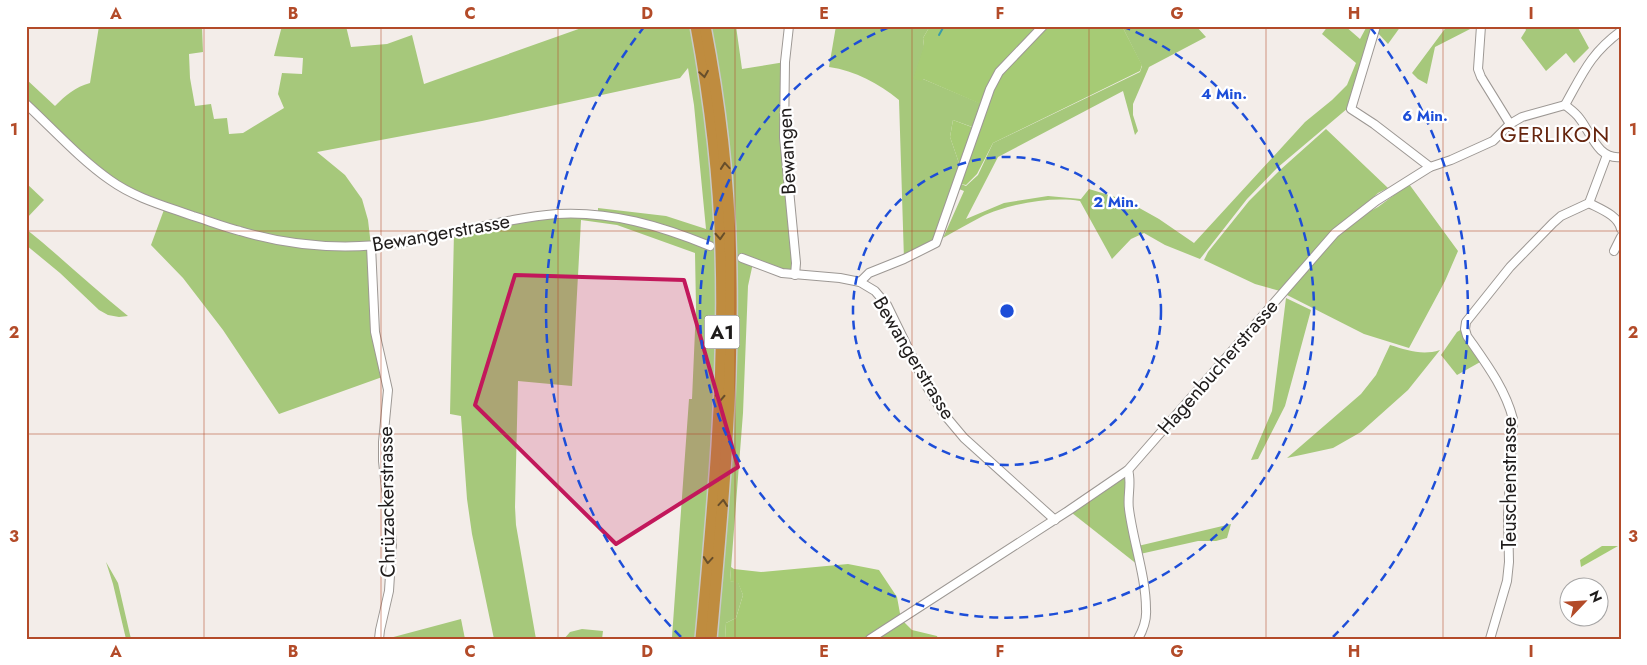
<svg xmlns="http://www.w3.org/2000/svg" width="1647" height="665" font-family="Jost,sans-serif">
	<rect width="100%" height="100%" fill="#f3ede9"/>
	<g fill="#a6c87b">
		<path d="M99,26H202L203,52L189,54L190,78L195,106L211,104L214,119L227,118L229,134L243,133L284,108L278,94L282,73L302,74L303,58L274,56L282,26H346L351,47L387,44L412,35L424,84L587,26H736L742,69L785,62L784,137L795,275L753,263L748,286L743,413L730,581L738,582L743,595L736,618L726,623L725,639H686L672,637L689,399H692L696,308L695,253L617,225L581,220L572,386L518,381L515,507L516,525L536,639H494L472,534L467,499L461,416L450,414L454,232L524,219L598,215V208L666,216L706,229L694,105L688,68L680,78L482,121L317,152L345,175L362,199L368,220L371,246L375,332L385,376L279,414L223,330L183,278L151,245L165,207L111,181L26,104V79L55,106C66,95 75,87 90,83Z"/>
		<path d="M836,26H930L923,38L924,46L923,79L982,104L975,128L953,120L950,137L960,166L936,243L904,259L899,100C878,83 856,71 829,67Z"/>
		<path d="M1122,26H1196L1206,37L1149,67L1133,104V115L1138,131L1135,135L1123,91L998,157L966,219L1004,203L1048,196L1081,199L1089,189L1125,200L1159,219L1194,243L1305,122L1332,100L1347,85L1356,63L1322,34L1328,26H1345L1360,39L1367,26H1375L1348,108L1277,168L1247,199L1200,259L1165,245L1144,233L1131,239L1112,259L1080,201C1051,196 1008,204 981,217C968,224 955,231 943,238L964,191L959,189L961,184L966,186L978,175L993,143L1140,72L1142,66Z"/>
		<path d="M1378,26H1401L1388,44L1376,31Z"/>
		<path d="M1447,26H1476L1435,47L1427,84L1418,79L1412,73Z"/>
		<path d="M1524,26H1577L1589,48L1574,63L1566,53L1546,71L1521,38L1526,30Z"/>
		<path d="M1326,129L1388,188L1378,193L1280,291L1255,284L1204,260L1208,252L1249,201L1280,170Z"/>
		<path d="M26,183L44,200L26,219Z"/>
		<path d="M1409,184L1458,251L1445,281L1409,348L1364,334L1285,294L1338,236L1357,218L1378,207Z"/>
		<path d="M26,229C61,257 93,288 128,316L119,317L108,315L99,310L60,273L26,245Z"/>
		<path d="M1286,298L1311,310L1285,406L1258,459L1251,460L1272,411Z"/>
		<path d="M1462,329L1482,361L1457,375L1441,355L1457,332Z"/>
		<path d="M1390,345C1407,350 1422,356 1440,350L1408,390L1361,432L1333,448L1287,458L1361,394L1376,375Z"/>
		<path d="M1124,478L1128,479L1138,565L1072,513Z"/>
		<path d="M1231,524L1227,538L1216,541H1198L1140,554L1138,546Z"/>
		<path d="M106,562L118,583L131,639H126L113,584Z"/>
		<path d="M461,619L465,639H386Z"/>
		<path d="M582,629L603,631L602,639H564L570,632Z"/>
	</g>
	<g fill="#a6cb75">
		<path d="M930,26H1122L1142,65L1140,71L993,143L977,174L966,185L961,184L966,168L960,166L950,137L953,120L977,129L983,105L923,79L921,81L913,79L924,46L923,38Z"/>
		<path d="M1602,546H1618L1581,567L1580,560Z"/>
		<path d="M848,564L879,570L897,597L901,619L912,630L937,636L938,639H725L726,623L736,618L743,595L738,583L730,581L731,567L734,569L761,572Z"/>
	</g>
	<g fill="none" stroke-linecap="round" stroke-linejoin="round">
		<path stroke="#3a9caa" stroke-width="2" d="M939,35L944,26"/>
		<defs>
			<g id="minor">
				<path d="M789,26L785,62L784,137L796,263L795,275"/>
				<path d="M1376,26L1351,109L1374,124L1430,167"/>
				<path d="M1481,26L1478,69L1481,77L1510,124"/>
				<path d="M26,104C54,130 80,159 110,180C135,198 165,206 193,216C209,221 224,227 240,231C293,247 350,250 404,242C455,235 505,218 557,214C611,211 661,226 710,246"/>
				<path d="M1565,105C1583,73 1590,54 1621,31"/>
				<path d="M1565,105C1570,109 1576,113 1580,119C1591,133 1598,160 1621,157"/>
				<path d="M1589,203C1600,209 1618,215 1621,229"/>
				<path d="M371,246L375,332L388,390L383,442V461L392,543L389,591L380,630L379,639"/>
				<path d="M1614,251L1621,237"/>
				<path d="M742,258L782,273L840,278L860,282L875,291L887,305L927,387L943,413L964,438L1055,520"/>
				<path d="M860,282L869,273L904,259L936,243L990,89L999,72L1043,26"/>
				<path d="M1128,470C1132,483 1127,496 1129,509C1133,541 1146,577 1146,609C1147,620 1143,630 1138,639"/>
				<path d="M870,639L1068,511L1128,470L1335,233L1376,201L1430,167L1451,160L1493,141L1510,124L1522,117L1565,105"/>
				<path d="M1490,639L1507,581L1509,562L1508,516L1513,419C1505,388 1485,362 1467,336L1465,329L1466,322L1510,267L1553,223L1561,216L1589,203L1607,155"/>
			</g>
			<g id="highway">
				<path d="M696,26C710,101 719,176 721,252C725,381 713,510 701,639"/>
				<path d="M705,26C721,108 730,192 731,275C733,397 722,518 711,639"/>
			</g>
		</defs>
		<use href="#minor" stroke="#9d9894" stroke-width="10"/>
		<use href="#highway" stroke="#c9c9c8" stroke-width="14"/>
		<use href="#minor" stroke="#fff" stroke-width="8"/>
		<use href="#highway" stroke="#bf8c3f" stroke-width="11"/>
	</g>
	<defs><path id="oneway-chevron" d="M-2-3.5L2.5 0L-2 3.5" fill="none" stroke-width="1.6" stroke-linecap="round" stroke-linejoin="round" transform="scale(1.25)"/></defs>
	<g stroke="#674e2b">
		<use href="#oneway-chevron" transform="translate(704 74) rotate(81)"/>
		<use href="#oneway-chevron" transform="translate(725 166) rotate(-95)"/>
		<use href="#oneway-chevron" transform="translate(720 236) rotate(87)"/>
		<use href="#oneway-chevron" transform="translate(720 398) rotate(93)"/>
		<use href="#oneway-chevron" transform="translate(723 503) rotate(-85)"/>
		<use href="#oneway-chevron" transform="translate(708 560) rotate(95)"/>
	</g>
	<path fill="#c2185b" fill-opacity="0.2" stroke="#c2185b" stroke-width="4" stroke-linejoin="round" d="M515,275L684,280L738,467L616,544L475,405Z"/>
	<path fill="none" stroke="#b34b29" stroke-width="1" stroke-opacity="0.55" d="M204,26V639M381,26V639M558,26V639M735,26V639M912,26V639M1089,26V639M1266,26V639M1443,26V639M26,231H1621M26,434H1621"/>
	<g fill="none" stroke="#1d4ed8" stroke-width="2.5" stroke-dasharray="9 6">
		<circle cx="1007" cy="311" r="154"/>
		<path d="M1122 26A307 307 0 1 1 892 26"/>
		<path d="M681 637A461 461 0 0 1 644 27M1370 27A461 461 0 0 1 1333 637"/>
	</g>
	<g text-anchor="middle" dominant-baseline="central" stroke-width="4.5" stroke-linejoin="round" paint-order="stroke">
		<rect fill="#fff" stroke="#62605f" stroke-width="1" x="704.5" y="315.5" width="35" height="33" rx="4"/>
		<g font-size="19" font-weight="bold" fill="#1f1c1b">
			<text x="722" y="332">A1</text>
		</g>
		<g font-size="20" fill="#1f1c1b" stroke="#fff">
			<text transform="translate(787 151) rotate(-93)">Bewangen</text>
			<text transform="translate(441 233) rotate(-10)">Bewangerstrasse</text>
			<text transform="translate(914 358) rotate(59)">Bewangerstrasse</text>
			<text transform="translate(1218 367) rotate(-49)">Hagenbucherstrasse</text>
			<text transform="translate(1509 483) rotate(-90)">Teuschenstrasse</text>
			<text transform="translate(387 502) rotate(-91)">Chrüzackerstrasse</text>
		</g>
		<g font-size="22" letter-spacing="1" fill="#66250e" stroke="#fff">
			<text x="1555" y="134">GERLIKON</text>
		</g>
	</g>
	<circle cx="1007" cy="311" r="8" fill="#1d4ed8" stroke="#fff" stroke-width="2.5"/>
	<g font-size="15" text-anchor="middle" font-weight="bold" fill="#1d4ed8" stroke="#fff" stroke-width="4.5" stroke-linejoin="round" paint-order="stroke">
		<text x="1224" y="99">4 Min.</text>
		<text x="1425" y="121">6 Min.</text>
		<text x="1116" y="207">2 Min.</text>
	</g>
	<rect width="1647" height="665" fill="none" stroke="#ffffff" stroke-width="55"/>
	<g transform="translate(1584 602) rotate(65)"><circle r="24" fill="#ffffff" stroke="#a5a4a4"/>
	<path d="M0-4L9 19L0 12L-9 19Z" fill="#b34b29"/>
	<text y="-8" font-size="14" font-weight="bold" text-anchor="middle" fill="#1f1c1b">N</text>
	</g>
	<rect x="28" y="28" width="1592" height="610" fill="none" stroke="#b34b29" stroke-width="2"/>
	<g font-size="16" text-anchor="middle" font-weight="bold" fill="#b34b29">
		<text x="116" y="19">A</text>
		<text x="293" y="19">B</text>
		<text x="470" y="19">C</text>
		<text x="647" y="19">D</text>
		<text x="824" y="19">E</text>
		<text x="1000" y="19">F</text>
		<text x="1177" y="19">G</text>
		<text x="1354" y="19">H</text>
		<text x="1531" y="19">I</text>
		<text x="14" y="135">1</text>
		<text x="1633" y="135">1</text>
		<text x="14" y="338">2</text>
		<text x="1633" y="338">2</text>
		<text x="14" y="542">3</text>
		<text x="1633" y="542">3</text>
		<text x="116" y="657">A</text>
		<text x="293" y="657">B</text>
		<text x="470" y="657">C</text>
		<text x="647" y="657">D</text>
		<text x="824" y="657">E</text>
		<text x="1000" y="657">F</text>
		<text x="1177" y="657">G</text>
		<text x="1354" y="657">H</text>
		<text x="1531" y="657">I</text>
	</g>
</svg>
